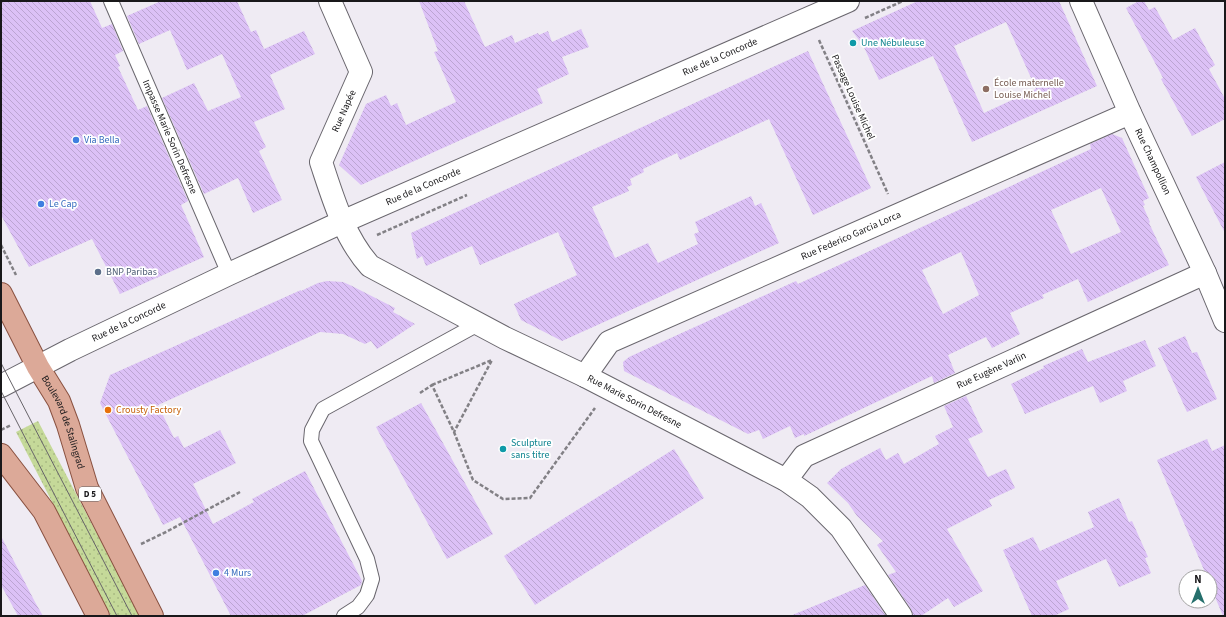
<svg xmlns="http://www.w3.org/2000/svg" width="1226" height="617" font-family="'Source Sans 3',sans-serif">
	<defs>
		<pattern id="grass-dots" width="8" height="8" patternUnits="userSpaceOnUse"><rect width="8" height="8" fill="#c5d999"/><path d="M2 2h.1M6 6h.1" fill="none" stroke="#a9ba83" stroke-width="1.8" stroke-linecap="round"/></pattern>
		<pattern id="building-back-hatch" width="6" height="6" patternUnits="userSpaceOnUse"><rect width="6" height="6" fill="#dcc1f6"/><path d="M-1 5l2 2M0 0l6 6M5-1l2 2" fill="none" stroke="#bca5d2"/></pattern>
	</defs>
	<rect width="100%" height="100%" fill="#efebf3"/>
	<path fill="url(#grass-dots)" d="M38,421L140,616H111L16,432Z"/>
	<g fill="url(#building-back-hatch)" fill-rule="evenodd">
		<path d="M1,1H90L102,28L112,24L123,51L115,55L120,66L118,67L138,110L147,106L188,201L181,205L204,257L120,294L92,239L29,267L1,215Z"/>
		<path d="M161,1H237L251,32L256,30L264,49L304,31L315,54L270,75L285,109L254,122L266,147L259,151L282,200L253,213L238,178L204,194L162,98L194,83L208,111L241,97L222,54L187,70L170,30L139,44L127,16Z"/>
		<path d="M419,1H464L485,47L512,35L515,43L538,33L539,35L548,31L552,42L581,29L589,47L562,57L569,74L537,89L543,103L361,185L339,165L366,104L386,95L391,106L397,103L406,125L456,102L434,52L438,51Z"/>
		<path d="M918,1H1059L1097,86L972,142L933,56L879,80L863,45L852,31ZM1006,22L1036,89L984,113L954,46Z"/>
		<path d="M1139,1H1144L1149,10L1155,7L1173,40L1195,28L1215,65L1209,69L1225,99V119L1192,136L1161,79L1163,78L1126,8Z"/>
		<path d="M808,51L871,188L813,215L769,119L680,160L677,153L643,169L644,172L630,179L632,185L627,187L629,191L592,207L615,258L648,243L658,263L698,244L694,234L699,232L695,222L751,196L755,206L761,203L779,243L562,341L521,320L514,304L577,275L558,232L480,265L472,246L426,266L422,256L417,259L411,233Z"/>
		<path d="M1112,134L1122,138L1149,198L1143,201L1145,205L1143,206L1150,222L1149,223L1169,265L1088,302L1078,279L1042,295L1044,298L1010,313L1020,334L992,348L986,337L948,355L955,373L934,383L932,376L804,436V434L795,438L790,426L763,439L759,430L748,434L624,371L623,362L629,357L796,281L798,284L1052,167L1091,149L1090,144ZM1101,188L1121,232L1071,254L1051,210ZM961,252L979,295L943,314L922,270Z"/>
		<path d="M1225,162V233L1196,177Z"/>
		<path d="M327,281L343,282L352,286L395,308L393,312L415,324L377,349L371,341L365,344L343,334L320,332L158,405L174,438L178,436L184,448L220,430L236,463L193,484L213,524L254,502L252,499L305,471L362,581L361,585L302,616H231L180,517L163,525L100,403L110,375L301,290V291L318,283Z"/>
		<path d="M1185,336L1192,353L1197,352L1217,399L1187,412L1158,348Z"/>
		<path d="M1145,340L1156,366L1123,381L1127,391L1100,403L1093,386L1025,414L1011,384L1044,368L1043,366L1082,349L1088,362Z"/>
		<path d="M966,396L983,432L968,439L988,477L1006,469L1015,488L989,500L992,506L947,529L983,591L954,607L948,598L921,616H913L911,609L888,575L896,572L877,545L883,541L857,516L848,503L827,483L841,469L880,448L886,460L898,453L904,464L939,444L935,436L953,427L944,406Z"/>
		<path d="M421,403L493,534L447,559L376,427Z"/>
		<path d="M1207,439L1212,451L1225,445V616H1223L1210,585V577H1207L1157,460Z"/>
		<path d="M674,449L704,498L535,605L504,556Z"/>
		<path d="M1119,498L1129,522L1132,521L1148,557L1145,558L1151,573L1119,587L1106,559L1056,581L1069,609L1054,616H1032L1003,550L1033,537L1040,551L1094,527L1088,512Z"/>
		<path d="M1,536L35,602L43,616H18L1,585Z"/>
		<path d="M865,585L886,616H790Z"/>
	</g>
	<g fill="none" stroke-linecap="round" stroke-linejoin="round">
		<defs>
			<g id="lane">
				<path id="s1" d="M111,1L229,274"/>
				<path d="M344,616L358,607L367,595L372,579L367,559L311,441L312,430L323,409L478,324"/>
			</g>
			<g id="street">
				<path id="s2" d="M330,1L361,72L321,162C333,198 344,237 370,266L505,338L585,376L786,480L810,497L841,528L901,616"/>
				<path id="s3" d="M1081,1L1130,113L1205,273L1225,321"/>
				<path id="s4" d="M585,376L609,342L1130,113"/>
				<path id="s5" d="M1,386L70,350L229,274L342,222L848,1"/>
				<path id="s6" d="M786,480L804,456L1205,273"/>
			</g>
			<g id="primary">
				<path id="s7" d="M1,294L38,367L59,401L68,425L87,488L152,616"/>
				<path d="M1,455L44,511L98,616"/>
			</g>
		</defs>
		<use href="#lane" stroke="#69666d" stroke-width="16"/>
		<use href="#street" stroke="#69666d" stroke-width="24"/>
		<use href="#primary" stroke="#895140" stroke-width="24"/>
		<g stroke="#828085" stroke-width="2.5" stroke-dasharray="4 2" stroke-linecap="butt">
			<path d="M865,18L903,1"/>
			<path d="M819,40L888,194"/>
			<path d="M377,235L467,195"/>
			<path d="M1,245L16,275"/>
			<path d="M432,385L492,360L454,432"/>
			<path d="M420,393L432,385L454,432L473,480L503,499L530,498L595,408"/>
			<path d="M1,430L11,425"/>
			<path d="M141,544L166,532L240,492"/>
		</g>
		<use href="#lane" stroke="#fff" stroke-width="14"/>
		<use href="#street" stroke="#fff" stroke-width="22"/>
		<use href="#primary" stroke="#dca998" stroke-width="22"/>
		<g stroke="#676469" stroke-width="1">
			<path d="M1,363L132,616"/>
			<path d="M1,391L117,616"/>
		</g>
	</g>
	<g fill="#0f9aa8" stroke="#fff" stroke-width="1.5">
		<circle cx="853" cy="43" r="4"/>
		<circle cx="503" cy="449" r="4"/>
	</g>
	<circle fill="#8d6e63" stroke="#fff" stroke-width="1.5" cx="986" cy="89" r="4"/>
	<g fill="#3f7fe0" stroke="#fff" stroke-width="1.5">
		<circle cx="76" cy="140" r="4"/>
		<circle cx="41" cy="204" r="4"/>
		<circle cx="216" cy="573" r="4"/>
	</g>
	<circle fill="#5c6f8a" stroke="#fff" stroke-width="1.5" cx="98" cy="272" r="4"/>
	<circle fill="#e8710a" stroke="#fff" stroke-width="1.5" cx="108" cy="410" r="4"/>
	<g text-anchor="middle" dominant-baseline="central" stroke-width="3.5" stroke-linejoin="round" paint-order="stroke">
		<rect fill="#fff" stroke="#5e5d5f" stroke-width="1" x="79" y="487" width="22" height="14" rx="3"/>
		<g font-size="9" font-weight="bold" fill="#19181a">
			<text x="90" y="494">D 5</text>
		</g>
		<g font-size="10" fill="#0d838f" stroke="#fff" text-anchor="start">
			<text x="861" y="43">Une Nébuleuse</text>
			<text x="511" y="443">Sculpture<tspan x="511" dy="12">sans titre</tspan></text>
		</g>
		<g font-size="10" fill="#19181a" stroke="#fff">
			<text stroke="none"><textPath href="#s5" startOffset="791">Rue de la Concorde</textPath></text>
			<text transform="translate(853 97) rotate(66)">Passage Louise Michel</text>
			<text transform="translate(344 111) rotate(-66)">Rue Napée</text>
			<text stroke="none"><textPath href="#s1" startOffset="148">Impasse Marie Sorin Defresne</textPath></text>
			<text stroke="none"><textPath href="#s3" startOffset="176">Rue Champollion</textPath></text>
			<text stroke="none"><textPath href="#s5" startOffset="467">Rue de la Concorde</textPath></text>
			<text stroke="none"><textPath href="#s4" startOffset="306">Rue Federico Garcia Lorca</textPath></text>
			<text stroke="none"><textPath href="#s5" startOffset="143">Rue de la Concorde</textPath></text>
			<text stroke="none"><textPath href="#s6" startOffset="236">Rue Eugène Varlin</textPath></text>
			<text stroke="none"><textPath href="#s2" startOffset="589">Rue Marie Sorin Defresne</textPath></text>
			<text stroke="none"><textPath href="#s7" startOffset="143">Boulevard de Stalingrad</textPath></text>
		</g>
		<g font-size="10" fill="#785e54" stroke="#fff" text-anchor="start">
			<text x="994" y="83">École maternelle<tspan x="994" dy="12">Louise Michel</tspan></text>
		</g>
		<g font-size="10" fill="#366cbe" stroke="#fff" text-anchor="start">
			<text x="84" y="140">Via Bella</text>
			<text x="49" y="204">Le Cap</text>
			<text x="224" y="573">4 Murs</text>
		</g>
		<g font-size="10" fill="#4e5e75" stroke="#fff" text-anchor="start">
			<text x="106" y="272">BNP Paribas</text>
		</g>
		<g font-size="10" fill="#c56008" stroke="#fff" text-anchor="start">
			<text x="116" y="410">Crousty Factory</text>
		</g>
	</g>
	<rect width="1226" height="617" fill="none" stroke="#19181a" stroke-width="4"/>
	<g transform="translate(1198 589)"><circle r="19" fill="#ffffff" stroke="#a3a3a3"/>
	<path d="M0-3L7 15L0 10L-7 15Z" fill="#256f6c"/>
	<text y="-6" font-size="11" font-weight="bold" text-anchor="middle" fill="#19181a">N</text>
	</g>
</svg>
